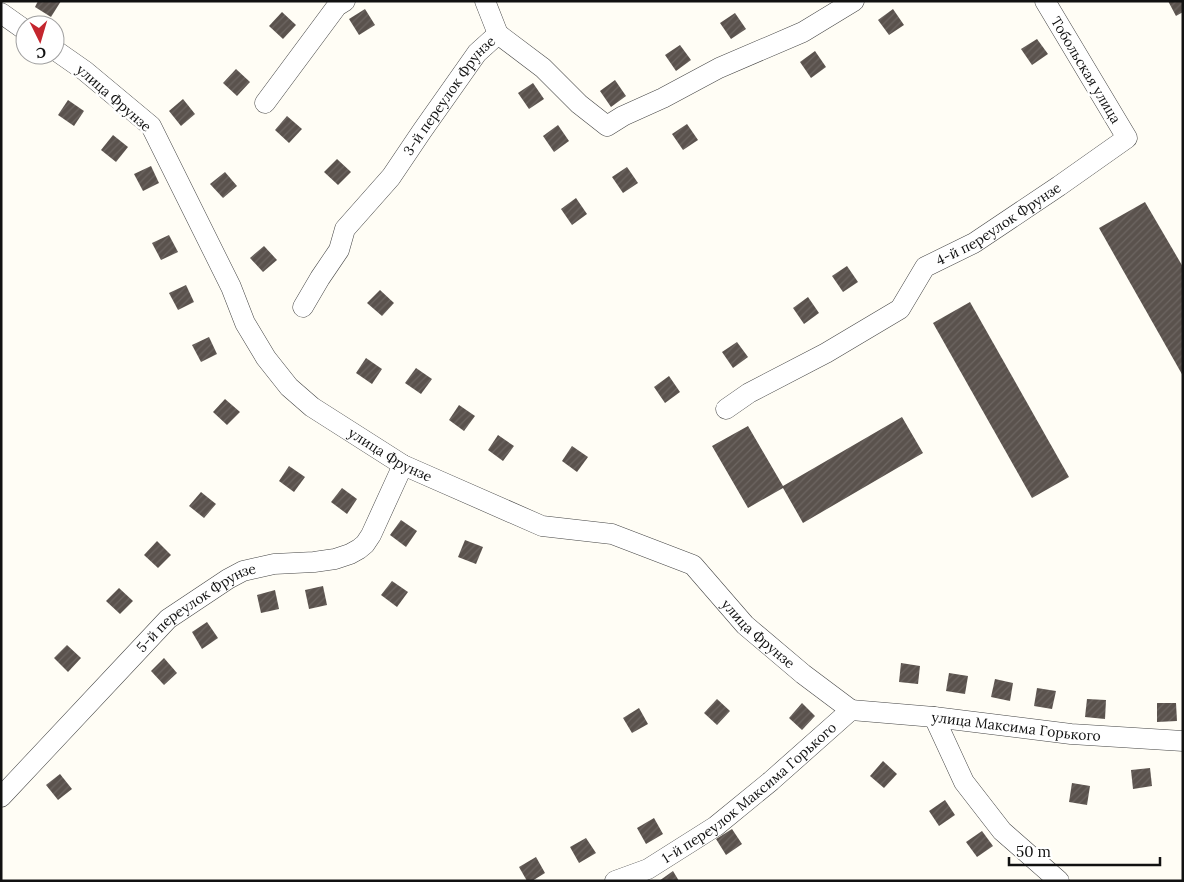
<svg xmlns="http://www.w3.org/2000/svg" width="1184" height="882" font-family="Lora,serif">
	<defs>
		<pattern id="building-hatch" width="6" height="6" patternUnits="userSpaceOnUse" patternTransform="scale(1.25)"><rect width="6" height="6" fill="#5a524d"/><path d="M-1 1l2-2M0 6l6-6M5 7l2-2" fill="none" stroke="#6d6662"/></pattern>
	</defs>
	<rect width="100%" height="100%" fill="#fffdf5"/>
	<g fill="url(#building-hatch)">
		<path d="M38,1H61L51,17L35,7Z"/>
		<path d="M1168,1H1183V12L1176,16Z"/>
		<path d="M365,9L375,25L359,35L349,19Z"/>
		<path d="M893,9L904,25L889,35L878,20Z"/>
		<path d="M282,12L296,25L283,39L269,26Z"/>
		<path d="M735,13L746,29L731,39L720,23Z"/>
		<path d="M1037,39L1048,54L1032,65L1021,49Z"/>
		<path d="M680,45L691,60L676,71L665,55Z"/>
		<path d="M815,51L826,67L811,78L800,62Z"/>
		<path d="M236,69L250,82L237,96L223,83Z"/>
		<path d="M615,80L626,96L611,107L600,91Z"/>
		<path d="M533,83L544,99L529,109L518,93Z"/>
		<path d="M183,99L195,114L181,126L169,111Z"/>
		<path d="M68,100L84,111L74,126L58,115Z"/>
		<path d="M287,116L302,129L289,143L275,130Z"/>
		<path d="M687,124L698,140L683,150L672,134Z"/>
		<path d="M558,125L569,141L554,152L543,136Z"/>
		<path d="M113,135L128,147L116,162L101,150Z"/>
		<path d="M337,159L351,172L338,185L324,172Z"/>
		<path d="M151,166L159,183L143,191L134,174Z"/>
		<path d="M627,167L638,183L623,193L612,177Z"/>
		<path d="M225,172L237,186L223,198L210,184Z"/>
		<path d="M576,198L587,214L572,225L561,209Z"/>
		<path d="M1145,202L1183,267V376L1099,228Z"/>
		<path d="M169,235L178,252L161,260L152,243Z"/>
		<path d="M264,246L277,260L263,272L250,258Z"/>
		<path d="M847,266L858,282L843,292L832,276Z"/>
		<path d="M186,285L194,302L178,310L169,293Z"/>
		<path d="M380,290L394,303L382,316L367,303Z"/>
		<path d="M808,297L819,313L804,324L793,308Z"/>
		<path d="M970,302L1069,477L1032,498L933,323Z"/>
		<path d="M209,337L217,354L201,362L192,345Z"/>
		<path d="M737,342L748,357L733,368L722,352Z"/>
		<path d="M366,358L382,369L372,384L356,373Z"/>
		<path d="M416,368L432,379L421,394L405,383Z"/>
		<path d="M669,376L680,392L665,403L654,387Z"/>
		<path d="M225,399L240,412L227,425L213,412Z"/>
		<path d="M459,405L475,416L464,431L449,420Z"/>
		<path d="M902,417L923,453L803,523L783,488L748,508L712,446L748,426L783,486Z"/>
		<path d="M498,435L514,446L503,461L488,450Z"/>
		<path d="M572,446L588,457L577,472L562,461Z"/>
		<path d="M289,466L305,477L294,492L279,481Z"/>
		<path d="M342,488L357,499L347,514L331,502Z"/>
		<path d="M201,492L216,504L204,518L189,506Z"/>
		<path d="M401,520L417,531L406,547L390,535Z"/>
		<path d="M465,540L483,547L476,564L458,557Z"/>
		<path d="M157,541L171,555L158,568L144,555Z"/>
		<path d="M392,581L408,592L397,607L381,595Z"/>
		<path d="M323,586L327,605L309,609L305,590Z"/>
		<path d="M119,588L133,601L120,614L106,601Z"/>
		<path d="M275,590L279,609L261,613L257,595Z"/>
		<path d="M207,622L218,638L202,649L192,632Z"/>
		<path d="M67,645L81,658L68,672L54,658Z"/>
		<path d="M164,658L177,673L164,685L151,671Z"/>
		<path d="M901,663L920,666L918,684L899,682Z"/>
		<path d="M949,673L968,676L965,694L946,691Z"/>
		<path d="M995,679L1013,683L1010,701L991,697Z"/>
		<path d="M1037,688L1056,691L1052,709L1034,706Z"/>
		<path d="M717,699L730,711L717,725L704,713Z"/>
		<path d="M1087,699L1106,700L1105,719L1085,717Z"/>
		<path d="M802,703L815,716L802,730L789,718Z"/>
		<path d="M1157,703H1176L1177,721L1157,722Z"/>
		<path d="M639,708L648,724L632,733L623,718Z"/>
		<path d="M883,761L897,774L884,788L870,776Z"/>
		<path d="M1150,768L1152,786L1133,789L1131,770Z"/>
		<path d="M60,774L72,789L58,800L46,785Z"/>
		<path d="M1072,783L1090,786L1087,805L1069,802Z"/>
		<path d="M945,800L955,815L939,826L929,811Z"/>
		<path d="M654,818L663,834L646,844L637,828Z"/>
		<path d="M732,829L742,844L726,855L716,839Z"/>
		<path d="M982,831L993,846L977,857L966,842Z"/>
		<path d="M586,838L596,853L579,863L570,847Z"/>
		<path d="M536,857L545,873L532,881H527L519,867Z"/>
		<path d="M673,871L679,881H659Z"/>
	</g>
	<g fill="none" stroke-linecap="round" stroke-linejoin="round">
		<defs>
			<g id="minor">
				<path d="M485,1L498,34"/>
				<path d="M1,13L25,30"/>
				<path id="s1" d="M55,50L85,71L151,126L231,287L245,323L266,358L289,387L312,407L403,465L542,526L612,534L693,565L745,625L803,674L851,710"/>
				<path d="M265,103L337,6L345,1"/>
				<path id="s2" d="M303,307L320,278L339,250L345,229L391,177L422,131L477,53L498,34L543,68L579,104L607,126L623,116L663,98L719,68L803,32L854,1"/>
				<path id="s3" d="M726,409L749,393L826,353L900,309L925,267L974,243L1059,186L1127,138L1045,1"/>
				<path id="s4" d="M851,710L934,717L1071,734L1183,741"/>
				<path d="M934,717L964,782L1002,831L1059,881"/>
				<path id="s5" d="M1,797L168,619L228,579L243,571L274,564L314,562L335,559L350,554L359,549L365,544L371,535L403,465"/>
				<path id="s6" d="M615,881L648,869L716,826L771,781L851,710"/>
			</g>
		</defs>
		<use href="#minor" stroke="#444" stroke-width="21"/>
		<use href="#minor" stroke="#fff" stroke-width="20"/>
	</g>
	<g text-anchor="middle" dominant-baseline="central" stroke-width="5" stroke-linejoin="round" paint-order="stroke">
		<g font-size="14" fill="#111" stroke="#fff">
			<text transform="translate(1086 70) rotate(59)">Тобольская улица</text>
			<text stroke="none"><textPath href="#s2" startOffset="259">3-й переулок Фрунзе</textPath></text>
			<text transform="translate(114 98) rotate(41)">улица Фрунзе</text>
			<text stroke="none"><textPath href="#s3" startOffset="335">4-й переулок Фрунзе</textPath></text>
			<text stroke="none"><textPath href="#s1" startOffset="541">улица Фрунзе</textPath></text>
			<text stroke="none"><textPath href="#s5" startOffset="274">5-й переулок Фрунзе</textPath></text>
			<text stroke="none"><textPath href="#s1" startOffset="961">улица Фрунзе</textPath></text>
			<text stroke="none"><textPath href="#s4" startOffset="166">улица Максима Горького</textPath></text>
			<text stroke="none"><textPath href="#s6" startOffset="162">1-й переулок Максима Горького</textPath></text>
		</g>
	</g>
	<rect width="1184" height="882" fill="none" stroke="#111111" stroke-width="5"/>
	<g transform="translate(40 40) rotate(175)"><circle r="24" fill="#ffffff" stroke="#a0a0a0"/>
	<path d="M0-4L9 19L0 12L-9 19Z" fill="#c4262e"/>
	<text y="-8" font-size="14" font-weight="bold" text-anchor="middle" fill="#111111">С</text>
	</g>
	<path d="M1009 857v8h151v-8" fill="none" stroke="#111111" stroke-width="2.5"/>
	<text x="1016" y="857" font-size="15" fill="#111111" stroke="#ffffff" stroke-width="4" paint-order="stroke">50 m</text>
</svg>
